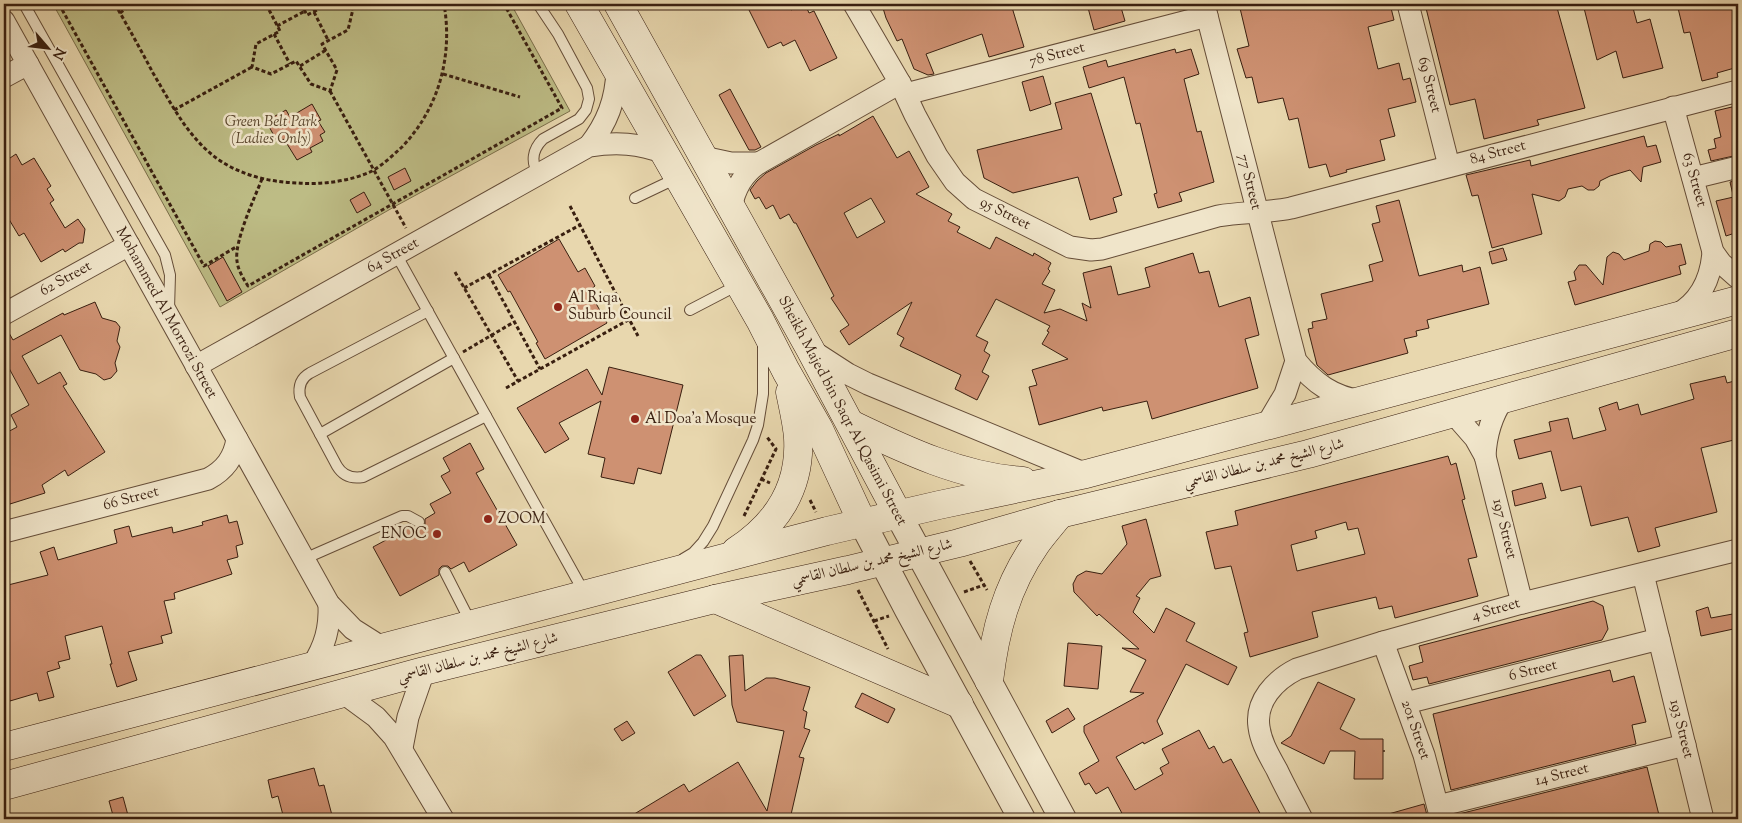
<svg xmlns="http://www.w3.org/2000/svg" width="1742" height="823" font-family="'Sorts Mill Goudy',Amiri,serif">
	<rect width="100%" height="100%" fill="#e8d7ae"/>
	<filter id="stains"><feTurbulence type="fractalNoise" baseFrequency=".004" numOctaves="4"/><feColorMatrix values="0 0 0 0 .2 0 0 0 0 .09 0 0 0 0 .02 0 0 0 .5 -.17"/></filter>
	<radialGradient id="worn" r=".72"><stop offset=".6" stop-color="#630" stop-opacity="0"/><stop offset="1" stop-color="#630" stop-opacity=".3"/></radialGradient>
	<path fill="#bdbc85" stroke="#7b6e4a" d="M53,4H511L570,111L394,207L220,307Z"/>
	<g fill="#ce9172" stroke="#391f10" fill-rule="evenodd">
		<path d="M746,4H788L791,10L805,4L809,13L814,11L837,58L810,71L795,40L783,46L781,42L768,48Z"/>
		<path d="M895,4H1011L1024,47L989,57L982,34L926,54L934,74L928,75L914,69L902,39L897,41L886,18L883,8Z"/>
		<path d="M1087,4H1120L1125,21L1094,30Z"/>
		<path d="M1239,4H1390L1394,20L1368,27L1378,69L1399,63L1403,80L1410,78L1416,102L1388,109L1395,136L1380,140L1385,160L1346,170L1347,172L1330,177L1326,164L1309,168L1298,118L1289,120L1283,98L1258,103L1252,77L1246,78L1237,49L1249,46Z"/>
		<path d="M1425,4H1556L1585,108L1537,120L1539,125L1484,139L1475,99L1450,105Z"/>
		<path d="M1583,4H1632L1637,23L1650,19L1663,68L1623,78L1616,51L1597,60Z"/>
		<path d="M1694,4H1738V67L1717,73L1718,77L1702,81L1690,32L1684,33L1678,8Z"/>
		<path d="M1175,49L1176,53L1191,49L1199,74L1184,79L1197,132L1201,131L1214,182L1179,193L1182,201L1158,208L1154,194L1157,193L1140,123L1136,124L1124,77L1089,88L1083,67L1106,60L1108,67Z"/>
		<path d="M1043,76L1051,104L1030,111L1022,82Z"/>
		<path d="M730,89L761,147L755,150H749L719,95Z"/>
		<path d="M1091,93L1122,195L1113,198L1117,212L1090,220L1078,177L1013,193L984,178L977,150L1062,129L1055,103Z"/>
		<path d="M312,104L321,120L318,121L325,132L320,135L323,141L310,148L312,152L297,160L284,139L278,143L266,121L286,110L290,117Z"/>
		<path d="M1736,106L1738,114V155L1711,161L1708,150L1716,148L1714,139L1721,137L1715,111Z"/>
		<path d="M873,116L897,158L909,151L929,187L916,194L952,214L948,221L960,227L957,232L990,249L996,237L1033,256L1034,253L1051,263L1048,269L1050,271L1042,284L1055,290L1044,313L1060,309L1087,321L1082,303L1091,308L1083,273L1111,266L1118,295L1150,287L1145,268L1193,253L1199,273L1209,271L1219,307L1250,297L1259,335L1245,339L1258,388L1152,419L1147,401L1103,411L1102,407L1039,425L1029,387L1037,385L1032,370L1068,359L1042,344L1049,332L1047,331L1050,326L996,299L976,336L988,342L984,351L990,355L982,372L989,376L977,400L955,389L961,375L900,346L904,338L897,334L912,302L849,345L840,331L849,325L831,298L834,296L796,223H794L789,214L780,219L773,205L766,209L759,197L755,199L750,190L757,181L766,173L816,145L839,134V136ZM871,198L885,222L857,238L844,213Z"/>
		<path d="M1644,136L1647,147L1656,145L1661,162L1643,167L1641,182L1630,170L1610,176L1600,181L1599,186L1594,190H1588L1582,186L1568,189L1565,197L1559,201L1532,194L1542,234L1492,248L1478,195L1472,196L1466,175L1530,160L1531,166Z"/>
		<path d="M16,154L22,165L34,158L51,186L47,189L54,200L50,203L65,228L78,219L85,229L83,243H79L65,252L63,249L41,262L24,233L19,236L4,211V162Z"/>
		<path d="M405,168L411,181L394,190L388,177Z"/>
		<path d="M1738,180V194L1733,195L1730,182Z"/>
		<path d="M364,192L371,205L357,213L350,200Z"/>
		<path d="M1738,196V232L1726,236L1716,201Z"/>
		<path d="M1399,200L1419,276L1462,265L1463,272L1480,267L1489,304L1427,320L1429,328L1416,331L1417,336L1404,339L1408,353L1328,375L1317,365L1308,329L1313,328L1312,322L1327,319L1321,294L1373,281L1369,265L1383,261L1372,224L1380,222L1376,206Z"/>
		<path d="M559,239L578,272L585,268L595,286L589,291L607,323L545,359L536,343L538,342L510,291L508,292L498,275Z"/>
		<path d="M1655,241L1661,242L1666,247L1681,244L1686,264L1679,266L1681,274L1575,305L1568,282L1576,280L1574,272L1579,265H1586L1603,285L1607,257L1613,252L1619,254L1624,260L1649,251L1650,244Z"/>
		<path d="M1503,248L1507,260L1492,264L1489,252Z"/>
		<path d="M223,257L242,292L227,301L208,266Z"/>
		<path d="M95,302L102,318L116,322L120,327L117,341L120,347L115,363L117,371L111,378L104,380L96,374L80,370L61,335L22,356L38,384L60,372L67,384L63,386L105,452L68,476L65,470L42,485L45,493L10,504L4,487V434L17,427L11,415L29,405L4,359V326H5L13,340L63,313L64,315Z"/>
		<path d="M609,367L683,385L661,474L638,468L634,484L601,477L605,458L588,454L601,401L559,423L569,439L545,453L517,408L587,369L602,395Z"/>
		<path d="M1725,376L1727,383L1738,380V439L1701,448L1717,512L1655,528L1660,546L1638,552L1628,517L1591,526L1581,486L1561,491L1551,451L1519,459L1514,440L1551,431L1549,422L1568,418L1573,439L1606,430L1599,408L1617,402L1619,410L1638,404L1641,415L1694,399L1690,384Z"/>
		<path d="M470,443L484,469L476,473L517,545L469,572L464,562L451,569L448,566H442L439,569V575L400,596L373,547L412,526L419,529L425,526V519L435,513L430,504L451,493L441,476L450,471L443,458Z"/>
		<path d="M1448,456L1451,465L1456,463L1465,499L1462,500L1477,557L1468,559L1478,596L1395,618L1392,606L1379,609L1376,597L1312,612L1318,637L1250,657L1244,633L1248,632L1231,566L1215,569L1206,532L1238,525L1235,511ZM1346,522L1348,530L1358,528L1365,554L1297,571L1291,545L1317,538L1315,531Z"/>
		<path d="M1542,483L1546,498L1515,506L1512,491Z"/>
		<path d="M227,515L229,523L237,521L243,544L236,546L238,557L227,560L232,574L174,593L175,599L164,601L172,633L161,636L163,643L128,652L137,680L117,687L110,664H112L102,626L65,636L70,659L58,662L60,668L47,672L54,697L39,701L37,693L10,701L4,679V586L48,575L40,552L54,547L58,560L117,543L114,530L129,526L132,537L172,527L173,533L203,525L202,522Z"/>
		<path d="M1146,519L1161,576L1150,579L1136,596L1140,598L1133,612L1154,633L1166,608L1195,623L1186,641L1237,667L1228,685L1186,664L1157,721L1163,734L1144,744L1143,742L1116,757L1135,790L1163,774L1160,768L1169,763L1162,749L1199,730L1209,749L1214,746L1223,763L1231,759L1263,819H1125L1108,787L1096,794L1089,783L1085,785L1079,773L1099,761L1084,732V726L1144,693L1130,692L1146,660L1122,648L1139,649L1099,614L1097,616L1074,592L1073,584L1077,576L1086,571L1102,574L1127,544L1122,526Z"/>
		<path d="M1593,601L1603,606L1608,629L1602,640L1429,684L1427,677L1413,680L1409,666L1423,662L1419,646Z"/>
		<path d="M1708,607L1711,618L1738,613V628L1701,636L1696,611Z"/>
		<path d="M1068,643L1102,646L1098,689L1064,686Z"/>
		<path d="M696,655H701L726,696L694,716L668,672Z"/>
		<path d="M743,655L745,691L766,678H775L810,687L803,710L807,712L804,728L810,730L799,757L804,758L790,819H626L684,784L689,792L738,762L767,811L784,731L737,722L732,705L729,656Z"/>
		<path d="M1610,670L1613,682L1634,676L1646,722L1632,725L1636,744L1451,790L1433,714Z"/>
		<path d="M1318,682L1355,699L1340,729L1360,739H1383V751H1385H1383V779H1354L1355,751H1330L1324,764L1281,743L1291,736Z"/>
		<path d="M862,693L895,709L888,723L855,707Z"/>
		<path d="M1068,708L1075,719L1052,733L1046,721Z"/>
		<path d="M627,721L635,733L622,741L614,729Z"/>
		<path d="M1647,767L1660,819H1461L1459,814Z"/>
		<path d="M314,768L319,786L324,785L333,819H284L278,796L272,798L268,780Z"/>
		<path d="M123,797L129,819H114L109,801Z"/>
		<path d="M1424,804L1428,819H1386L1385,815Z"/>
	</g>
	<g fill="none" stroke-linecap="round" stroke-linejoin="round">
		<defs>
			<g id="service">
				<path d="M24,4L165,255L170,275L169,309"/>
				<path d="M538,4L558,34L587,88L589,99L586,110L579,119L543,139C533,149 530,162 539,174"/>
				<path d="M635,198L677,178"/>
				<path d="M396,254L585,594"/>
				<path d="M690,310L738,285"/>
				<path d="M428,311L310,373C301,378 298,386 300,397L337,466C343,476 352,479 363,477L486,416"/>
				<path d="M320,434L454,358"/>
				<path d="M304,559L402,516H408L419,522"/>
				<path d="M683,559L693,553L703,542L713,526L753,440L758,425L763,394V343"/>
				<path d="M445,572L471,623"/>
			</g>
			<g id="minor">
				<path d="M854,4L900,83L915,115L937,156L955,182L974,199L1070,247L1091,250L1102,249L1218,216C1242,212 1266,213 1291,208L1738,91"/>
				<path d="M1204,4L1296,361C1314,383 1333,397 1362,401"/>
				<path d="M1408,4L1449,166"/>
				<path d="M4,21L329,604L353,629L383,648"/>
				<path d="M4,77L28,64"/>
				<path d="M906,94L1207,16"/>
				<path d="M1673,107L1713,252L1721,263L1738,278"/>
				<path d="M589,146C607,123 616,100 617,70"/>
				<path d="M703,157L731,163H759"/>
				<path d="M1693,178L1738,167"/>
				<path d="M731,208C735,188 743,174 759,163L900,83"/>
				<path d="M4,314L129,245"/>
				<path d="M1676,315C1700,302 1711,278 1713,252"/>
				<path d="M811,350L848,374L868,384L1086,474"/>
				<path d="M196,366L589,146C616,142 639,143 664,153"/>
				<path d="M1454,414L1475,438L1485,456L1522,603"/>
				<path d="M1266,426L1285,394L1296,361"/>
				<path d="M1485,456C1486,435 1491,417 1503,399"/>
				<path d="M4,532L208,479C225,470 234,458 237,439"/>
				<path d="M1643,574L1703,819"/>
				<path d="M1383,642L1424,755L1441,819"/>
				<path d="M312,666C325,646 330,628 329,604"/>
				<path d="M342,692L376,717L394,737L443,819"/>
				<path d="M1406,703L1659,639"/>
				<path d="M402,748L408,717L424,671"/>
				<path d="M1438,806L1685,745"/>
				<path d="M1302,819C1294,803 1285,787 1277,770C1270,757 1261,743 1259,727C1255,701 1275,680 1297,669L1383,642L1522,603L1738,550"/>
			</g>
			<g id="tertiary">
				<path d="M899,516L1063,819"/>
				<path d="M863,524L908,610L1022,819"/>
			</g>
			<g id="secondary">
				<path d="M579,4L760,320L786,371L819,429L863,524"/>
				<path d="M618,4L810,349L899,516"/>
				<path d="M851,424C905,450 962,477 1023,481"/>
				<path d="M736,551C776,525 801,488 798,438C797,423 793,407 790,392"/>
				<path d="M715,599L959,704"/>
				<path d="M989,681C995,631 1006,587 1036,544C1043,534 1052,524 1060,514"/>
				<path d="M4,747L827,531L939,505L1086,474L1738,300"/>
				<path d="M4,786L424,671L715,599L848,570L959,543L1060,514L1308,454L1738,333"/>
			</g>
		</defs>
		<use href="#service" stroke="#654d38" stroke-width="12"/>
		<use href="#minor" stroke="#654d38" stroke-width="23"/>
		<use href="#tertiary" stroke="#654d38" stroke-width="28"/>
		<use href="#secondary" stroke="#391f10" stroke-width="29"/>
		<g stroke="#391f10" stroke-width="3" stroke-dasharray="4 2.5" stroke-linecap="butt">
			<path d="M59,4L204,266L236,247"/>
			<path d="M115,4C128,27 141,50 153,73C172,105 188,138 219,160C243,176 270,182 298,183C322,185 351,181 372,171C383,165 393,155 402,147C439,108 453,56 444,4"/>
			<path d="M267,4V6L280,31L256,44L252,67L271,74L296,61L311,84L330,91L337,70L322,44L348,30L353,9L340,4"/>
			<path d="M301,4L307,15L329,4"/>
			<path d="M353,9L362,4"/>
			<path d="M314,12L328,40"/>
			<path d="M120,13L132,4"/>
			<path d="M277,26L305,11"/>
			<path d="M274,34L290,64"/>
			<path d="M300,66L326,50"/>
			<path d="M443,74L520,97"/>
			<path d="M330,91L406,228"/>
			<path d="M174,110L252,67"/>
			<path d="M262,179C254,199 234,242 237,261C238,270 243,278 248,286L562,108L504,4"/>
			<path d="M570,206L638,336"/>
			<path d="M455,272L518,381"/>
			<path d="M489,275L540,369"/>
			<path d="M464,288L580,225"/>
			<path d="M463,352L514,322"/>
			<path d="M506,388L630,319"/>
			<path d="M761,479L770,483"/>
			<path d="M810,500L816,512"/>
			<path d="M744,516L776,449L767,437"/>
			<path d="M970,561L987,590"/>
			<path d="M858,590L888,649"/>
			<path d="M964,592L984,585"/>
			<path d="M874,621L889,616"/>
		</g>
		<use href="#service" stroke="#f0e5ca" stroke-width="10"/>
		<use href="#minor" stroke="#f0e5ca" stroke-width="21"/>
		<use href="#tertiary" stroke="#f0e5ca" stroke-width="26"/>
		<use href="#secondary" stroke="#f0e5ca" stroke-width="28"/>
	</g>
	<g fill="#8f2418" stroke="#f0e5ca" stroke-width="2">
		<circle cx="558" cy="307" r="5"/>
		<circle cx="635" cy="419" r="5"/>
		<circle cx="488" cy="519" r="5"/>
		<circle cx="437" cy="534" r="5"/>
	</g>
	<g text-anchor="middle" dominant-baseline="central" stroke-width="5" stroke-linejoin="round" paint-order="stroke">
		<g font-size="15" fill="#391f10" stroke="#f0e5ca">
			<text transform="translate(1057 55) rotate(-15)">78 Street</text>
			<text transform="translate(1429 85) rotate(76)">69 Street</text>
			<text transform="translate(1498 153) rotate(-15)">84 Street</text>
			<text transform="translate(1694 180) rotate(74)">63 Street</text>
			<text transform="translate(1249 182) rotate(76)">77 Street</text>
			<text transform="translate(1005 214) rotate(27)">95 Street</text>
			<text transform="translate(393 256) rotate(-29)">64 Street</text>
			<text transform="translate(66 279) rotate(-29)">62 Street</text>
			<text transform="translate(166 313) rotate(61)">Mohammed Al Morrozi Street</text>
			<text transform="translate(842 411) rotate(62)">Sheikh Majed bin Saqr Al Qasimi Street</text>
			<text transform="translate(1264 464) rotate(-14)">شارع الشيخ محمد بن سلطان القاسمي</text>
			<text transform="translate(131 499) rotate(-15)">66 Street</text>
			<text transform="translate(1504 529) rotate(76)">197 Street</text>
			<text transform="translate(872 563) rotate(-13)">شارع الشيخ محمد بن سلطان القاسمي</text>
			<text transform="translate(1496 610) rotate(-16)">4 Street</text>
			<text transform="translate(478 658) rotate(-14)">شارع الشيخ محمد بن سلطان القاسمي</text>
			<text transform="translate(1533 671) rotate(-14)">6 Street</text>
			<text transform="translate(1681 729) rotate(76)">193 Street</text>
			<text transform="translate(1415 730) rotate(71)">201 Street</text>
			<text transform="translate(1562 775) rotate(-14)">14 Street</text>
		</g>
		<g font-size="15" font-style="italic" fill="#5a462d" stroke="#f0e5ca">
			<text x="271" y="122">Green Belt Park<tspan x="271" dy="17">(Ladies Only)</tspan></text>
		</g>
		<g font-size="15" fill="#391f10" stroke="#f0e5ca" text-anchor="start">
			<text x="568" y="298">Al Riqa<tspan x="568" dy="17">Suburb Council</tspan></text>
			<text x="645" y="419">Al Doa'a Mosque</text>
			<text x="498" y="519">ZOOM</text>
			<text x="427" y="534" text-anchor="end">ENOC</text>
		</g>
	</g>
	<rect width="1742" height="823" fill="none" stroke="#e8d7ae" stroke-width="20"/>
	<rect x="5" y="5" width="1732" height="813" fill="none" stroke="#391f10" stroke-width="2.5"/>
	<rect x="10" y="10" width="1722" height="803" fill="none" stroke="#391f10"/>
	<g transform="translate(48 48) rotate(118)" stroke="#f0e5ca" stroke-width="4" paint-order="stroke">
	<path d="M0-4L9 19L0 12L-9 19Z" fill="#391f10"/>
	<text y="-8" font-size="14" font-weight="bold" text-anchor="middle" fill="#391f10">N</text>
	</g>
	<rect width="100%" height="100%" filter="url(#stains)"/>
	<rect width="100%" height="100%" fill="url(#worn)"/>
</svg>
